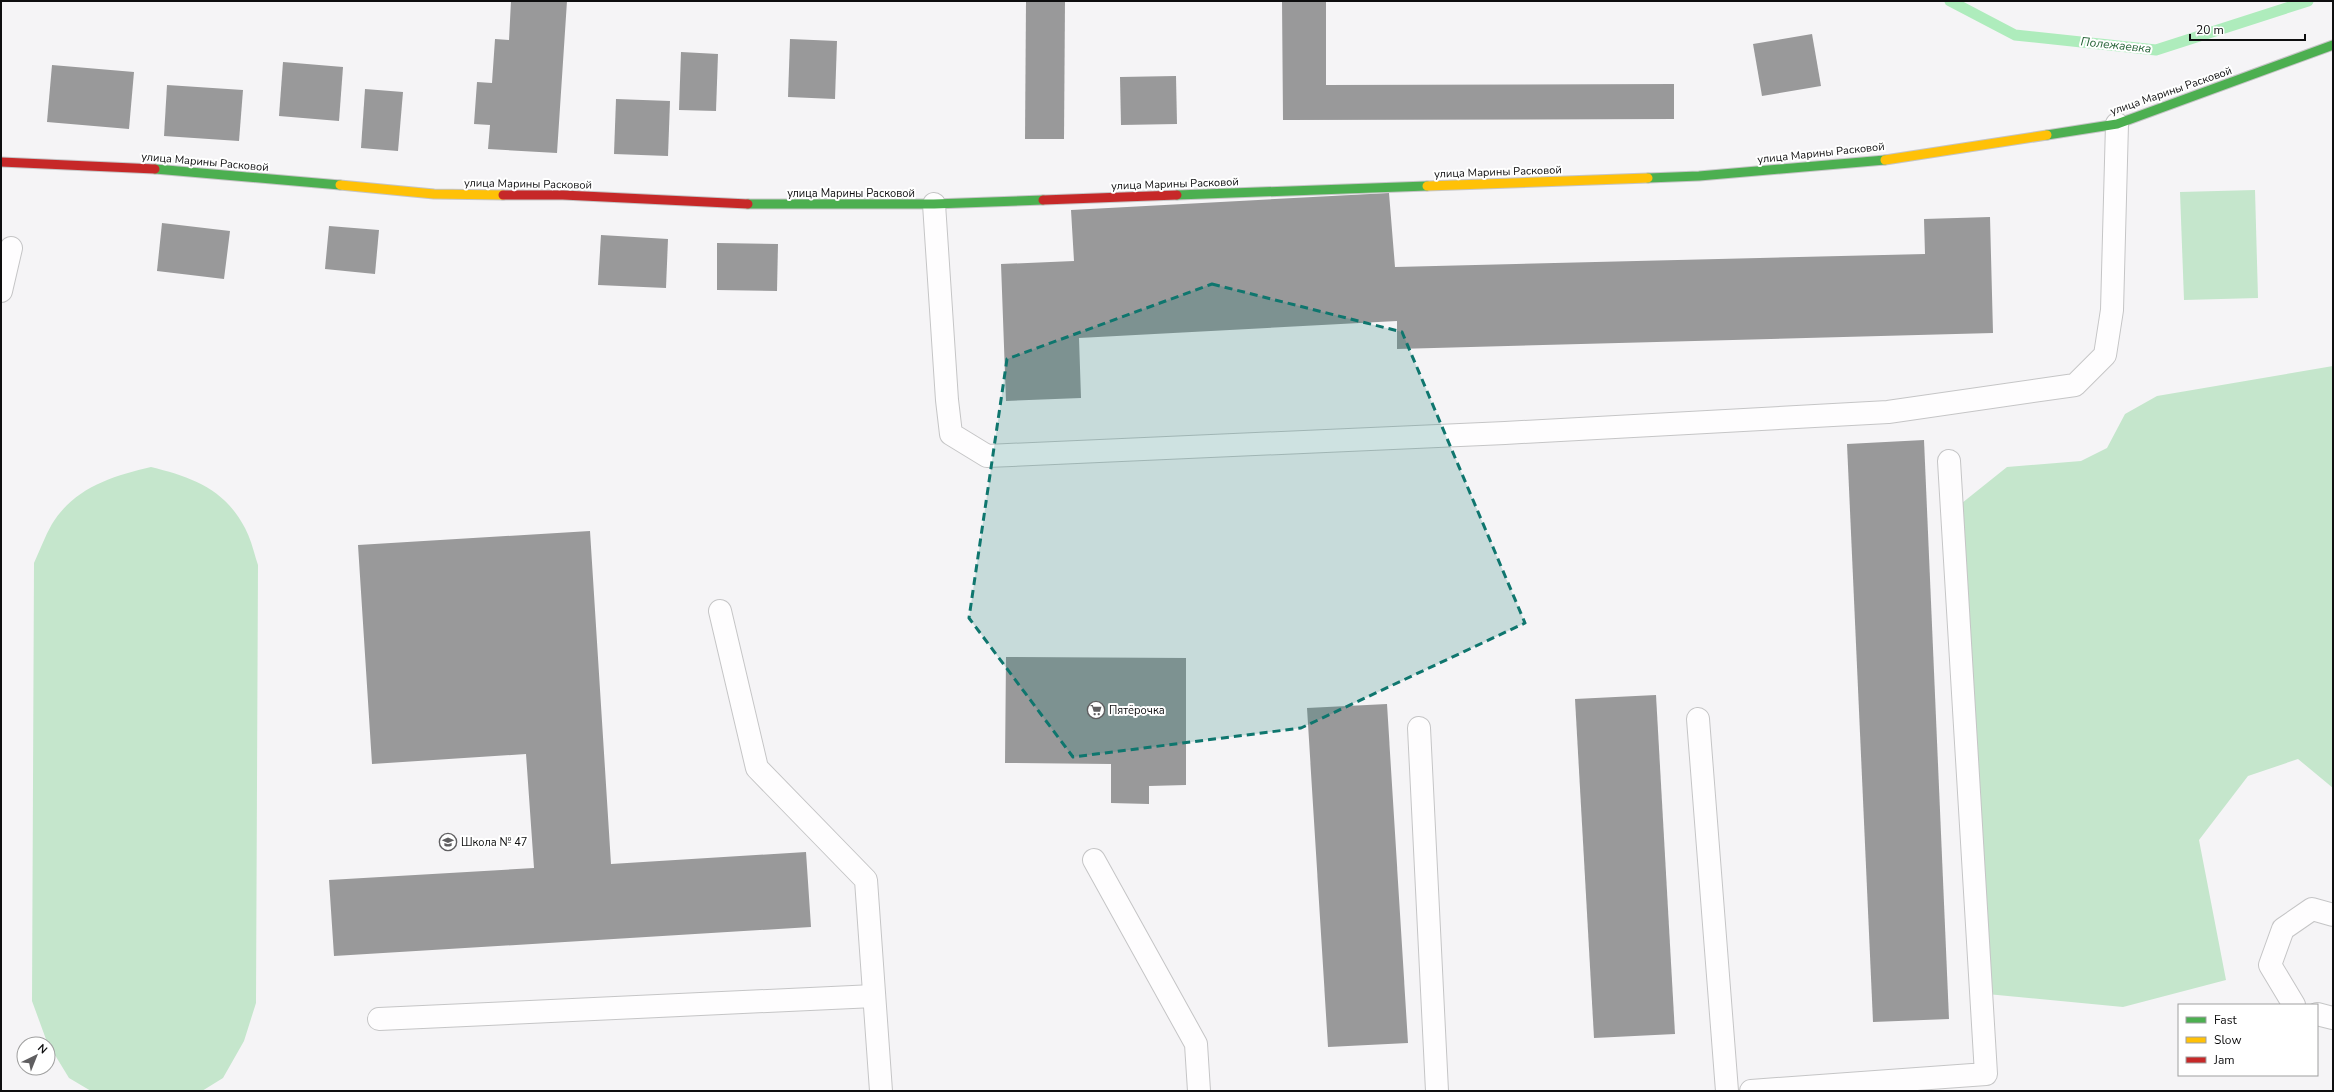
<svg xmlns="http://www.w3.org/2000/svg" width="2334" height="1092" font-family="'Nunito Sans',sans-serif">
	<rect width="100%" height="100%" fill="#f5f4f6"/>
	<g fill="#c5e6cc">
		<path d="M2255,190L2258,298L2184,300L2180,192Z"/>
		<path d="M2333,366V788L2298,759L2248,776L2199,840L2226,980L2123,1007L1987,994L1962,503L2007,467L2081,461L2107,448L2125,414L2157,396Z"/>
		<path d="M151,467C191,477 224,488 245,528C251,539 254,553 258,565L256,1003L244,1041L223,1078L202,1091H91L69,1078L47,1042L32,1001L34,563C40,550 45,536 52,524C74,488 112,476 151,467Z"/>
	</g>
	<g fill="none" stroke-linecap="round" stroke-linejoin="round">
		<path stroke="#aeecbc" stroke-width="11" d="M1950,1L2015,35L2156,50L2308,1"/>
	</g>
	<g fill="#99999a">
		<path d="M511,1H567L557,153L488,149L490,125L474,124L477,82L492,83L495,39L509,40Z"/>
		<path d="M1026,1H1065L1064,139H1025Z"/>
		<path d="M1282,1H1326V85L1674,84V119L1283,120Z"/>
		<path d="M1812,34L1821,86L1762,96L1753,44Z"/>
		<path d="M790,39L837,41L835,99L788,97Z"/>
		<path d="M681,52L718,54L716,111L679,110Z"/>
		<path d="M283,62L343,67L339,121L279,116Z"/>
		<path d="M52,65L134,72L129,129L47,122Z"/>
		<path d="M1176,76L1177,124L1121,125L1120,77Z"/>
		<path d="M167,85L243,90L239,141L164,136Z"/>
		<path d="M365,89L403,92L398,151L361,148Z"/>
		<path d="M616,99L670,101L668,156L614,154Z"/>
		<path d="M1389,193L1395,267L1925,254L1924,219L1990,217L1993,333L1397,349V321L1079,338L1081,398L1006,401L1001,264L1074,261L1071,210Z"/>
		<path d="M162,223L230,231L224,279L157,271Z"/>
		<path d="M329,226L379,230L375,274L325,269Z"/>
		<path d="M601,235L668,239L666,288L598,285Z"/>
		<path d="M717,243L778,244L777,291L717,290Z"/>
		<path d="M1924,440L1949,1019L1873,1022L1847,444Z"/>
		<path d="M590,531L611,864L806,852L811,927L334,956L329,880L534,868L526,754L372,764L358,545Z"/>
		<path d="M1006,657L1186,658V785L1149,786V804L1111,803V764L1005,763Z"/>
		<path d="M1656,695L1675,1034L1594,1038L1575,699Z"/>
		<path d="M1387,704L1408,1043L1328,1047L1307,708Z"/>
	</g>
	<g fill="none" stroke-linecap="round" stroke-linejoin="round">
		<defs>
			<g id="lane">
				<path d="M934,204L947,400L951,434L987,456L1505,433L1888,412L2075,385L2105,355L2112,310L2117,124"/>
				<path d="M1,291L11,248"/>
				<path d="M720,611L757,768L866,880L881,1091"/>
				<path d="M1698,719L1727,1091"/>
				<path d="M1419,728L1437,1091"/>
				<path d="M1094,860L1196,1044L1199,1091"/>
				<path d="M2294,1005L2270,965L2283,929L2312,909L2333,915"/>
				<path d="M2317,1014L2333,1018"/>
				<path d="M379,1019L874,996"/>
				<path d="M1751,1091L1986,1074L1949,461"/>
			</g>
			<g id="fast">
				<path d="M2047,135L2117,124L2333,45"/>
				<path d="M155,169L340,185"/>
				<path d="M1648,178L1699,176L1885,160"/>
				<path d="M1177,195L1427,186"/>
				<path d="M748,204H934L1043,200"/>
			</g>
			<g id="slow">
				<path d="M1885,160L2047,135"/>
				<path d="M340,185L434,194L503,195"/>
				<path d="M1427,186L1648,178"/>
			</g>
			<g id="jam">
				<path d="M1,162L155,169"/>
				<path d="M503,195H563L748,204"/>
				<path d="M1043,200L1177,195"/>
			</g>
		</defs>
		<use href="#lane" stroke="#c5c5c6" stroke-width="24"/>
		<use href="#fast" stroke="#c5c5c6" stroke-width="11"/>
		<use href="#slow" stroke="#c5c5c6" stroke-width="11"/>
		<use href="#jam" stroke="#c5c5c6" stroke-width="11"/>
		<use href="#lane" stroke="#fefdfe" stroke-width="22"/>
		<use href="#fast" stroke="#4caf50" stroke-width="9"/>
		<use href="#slow" stroke="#ffc107" stroke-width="9"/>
		<use href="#jam" stroke="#c62828" stroke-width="9"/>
	</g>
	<path fill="#0f766e" fill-opacity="0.2" stroke="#0f766e" stroke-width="3" stroke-dasharray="8 5" stroke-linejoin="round" d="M1212,284L1402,332L1525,623L1301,728L1073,757L969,618L1007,359Z"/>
	<defs>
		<symbol id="supermarket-ring" viewBox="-11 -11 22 22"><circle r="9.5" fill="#fff" stroke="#5f5e60" stroke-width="1.5"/><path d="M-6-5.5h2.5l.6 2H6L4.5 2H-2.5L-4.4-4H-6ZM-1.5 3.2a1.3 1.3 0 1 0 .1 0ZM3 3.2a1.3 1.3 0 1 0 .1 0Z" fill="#5f5e60"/></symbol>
		<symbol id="school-ring" viewBox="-11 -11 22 22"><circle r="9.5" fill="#fff" stroke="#5f5e60" stroke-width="1.5"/><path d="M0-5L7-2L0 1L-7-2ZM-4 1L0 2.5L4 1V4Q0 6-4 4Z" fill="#5f5e60"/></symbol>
	</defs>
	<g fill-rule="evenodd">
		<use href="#supermarket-ring" x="1086" y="700" width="20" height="20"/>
		<use href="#school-ring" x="438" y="832" width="20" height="20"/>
	</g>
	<g text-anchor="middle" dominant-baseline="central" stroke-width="4" stroke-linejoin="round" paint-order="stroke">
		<g font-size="11" fill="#0e0e0f" stroke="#fff">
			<text transform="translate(2171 91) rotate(-19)">улица Марины Расковой</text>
			<text transform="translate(1821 153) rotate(-6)">улица Марины Расковой</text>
			<text transform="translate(205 162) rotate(5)">улица Марины Расковой</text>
			<text transform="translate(1498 172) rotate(-2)">улица Марины Расковой</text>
			<text transform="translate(528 184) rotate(1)">улица Марины Расковой</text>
			<text transform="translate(1175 184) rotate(-2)">улица Марины Расковой</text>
			<text x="851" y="193">улица Марины Расковой</text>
		</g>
		<g font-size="11" fill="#0e0e0f" stroke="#fff" text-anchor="start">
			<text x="1109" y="710">Пятёрочка</text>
			<text x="461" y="842">Школа № 47</text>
		</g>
		<g font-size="12" font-style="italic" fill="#266337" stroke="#fff">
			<text transform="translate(2116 45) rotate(6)">Полежаевка</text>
		</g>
	</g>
	<rect width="2334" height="1092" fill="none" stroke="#0e0e0f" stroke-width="4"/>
	<rect x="2178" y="1004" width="140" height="72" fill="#ffffff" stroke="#9f9f9f"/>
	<rect x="2186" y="1017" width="20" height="6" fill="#4caf50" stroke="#9f9f9f"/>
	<text x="2214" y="1024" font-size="12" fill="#0e0e0f">Fast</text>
	<rect x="2186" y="1037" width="20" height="6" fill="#ffc107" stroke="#9f9f9f"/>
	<text x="2214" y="1044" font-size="12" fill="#0e0e0f">Slow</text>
	<rect x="2186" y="1057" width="20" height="6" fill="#c62828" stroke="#9f9f9f"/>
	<text x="2214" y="1064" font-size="12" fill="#0e0e0f">Jam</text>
	<g transform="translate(36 1056) rotate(43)"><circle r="19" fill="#ffffff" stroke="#9f9f9f"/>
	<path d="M0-3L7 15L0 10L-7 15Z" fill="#5f5e60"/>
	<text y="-6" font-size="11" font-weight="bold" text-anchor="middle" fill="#0e0e0f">N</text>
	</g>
	<path d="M2190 34v6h115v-6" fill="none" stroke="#0e0e0f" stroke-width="2"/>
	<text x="2196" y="34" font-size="12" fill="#0e0e0f" stroke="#ffffff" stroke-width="3" paint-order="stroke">20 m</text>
</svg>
